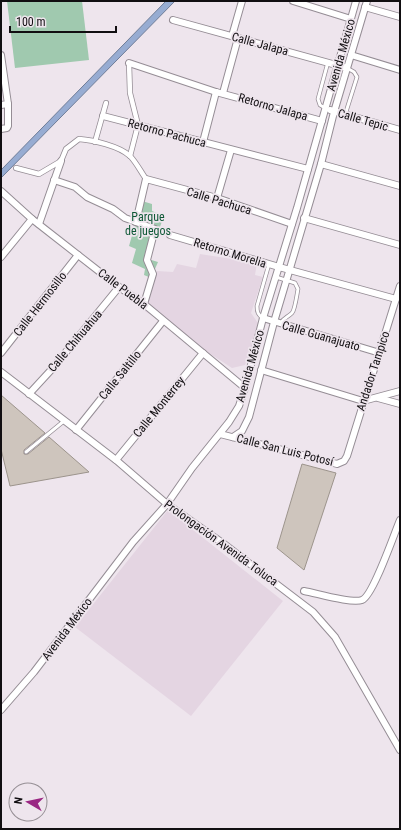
<svg xmlns="http://www.w3.org/2000/svg" width="401" height="830" font-family="'Roboto Condensed',sans-serif">
	<rect width="100%" height="100%" fill="#eee5ed"/>
	<g fill="#e4d5e2">
		<path d="M200,254L257,263L255,275L263,277L251,313L258,323L251,350L245,365L232,368L137,306L152,282L157,271L173,272L177,264L196,268Z"/>
		<path d="M168,510L283,601L191,716L75,627Z"/>
	</g>
	<g fill="#a0c9af">
		<path d="M7,1H82L89,60L15,68Z"/>
		<path d="M142,201L152,204V211L164,216L148,259L158,262L151,278L144,275L145,269L132,263L136,249L129,246Z"/>
	</g>
	<path fill="#97acd2" stroke="#6f7d98" d="M166,1H175L2,177L1,176V170Z"/>
	<g fill="#cec5bd" stroke="#9c948c">
		<path d="M1,395L45,433L24,450V454H28L49,437L89,472L10,486L1,449Z"/>
		<path d="M302,464L336,473L304,570L277,548Z"/>
	</g>
	<g fill="none" stroke-linecap="round" stroke-linejoin="round">
		<defs>
			<g id="service">
				<path d="M325,108L320,105L318,99L328,62"/>
				<path d="M345,115L357,77L354,72L347,68"/>
				<path d="M276,277L295,283L298,289C297,294 295,310 292,313C287,318 284,317 280,324"/>
				<path d="M263,318C258,315 257,312 257,306L269,264"/>
				<path d="M26,452L64,421"/>
			</g>
			<g id="pedestrian">
				<path d="M129,63L130,93L138,125L130,156"/>
				<path d="M95,142L106,103"/>
				<path d="M16,168L39,174L61,161L66,149L79,139C93,140 119,146 130,156C136,162 141,172 146,179"/>
			</g>
			<g id="minor">
				<path d="M293,1L351,19"/>
				<path d="M365,7L400,17"/>
				<path d="M173,20L347,68"/>
				<path d="M232,36L242,1"/>
				<path d="M1,55L8,104L1,105"/>
				<path d="M351,55L400,70"/>
				<path d="M129,63L216,92L322,121"/>
				<path d="M223,93L238,38"/>
				<path d="M330,110L400,130"/>
				<path d="M103,116L308,169"/>
				<path d="M1,129L7,128L8,126V104"/>
				<path d="M203,142L216,92"/>
				<path d="M321,164L400,186"/>
				<path d="M54,180L75,187L87,197L113,209L125,218L155,229L147,260L153,274L144,304"/>
				<path d="M1,191L32,219L119,287L144,304L245,388"/>
				<path d="M217,198L231,150"/>
				<path d="M304,218L400,245"/>
				<path d="M136,222L146,179L217,198L292,224"/>
				<path d="M39,224L61,161"/>
				<path d="M170,235L279,267L396,299"/>
				<path d="M1,257L32,219"/>
				<path d="M263,318L380,353"/>
				<path d="M1,353L78,255"/>
				<path d="M261,370L363,401L400,391"/>
				<path d="M1,372L116,460L167,504L224,544L313,612L335,637L400,750"/>
				<path d="M29,394L52,369L119,287"/>
				<path d="M378,398L400,404"/>
				<path d="M76,430L163,321"/>
				<path d="M220,434L337,464L344,461L347,456L400,286"/>
				<path d="M233,437L242,431L249,417L274,322L321,164L334,112L367,1"/>
				<path d="M116,460L203,353"/>
				<path d="M304,591C316,593 352,604 362,600C373,596 394,534 400,520"/>
				<path d="M1,710L34,672L133,542L167,504L192,468L229,422L239,406L245,388L263,318L297,208L356,1"/>
			</g>
		</defs>
		<use href="#service" stroke="#958d95" stroke-width="4.5"/>
		<use href="#pedestrian" stroke="#958d95" stroke-width="6"/>
		<use href="#minor" stroke="#958d95" stroke-width="8"/>
		<use href="#service" stroke="#fff" stroke-width="3"/>
		<use href="#pedestrian" stroke="#fff" stroke-width="4.5"/>
		<use href="#minor" stroke="#fff" stroke-width="6"/>
	</g>
	<g text-anchor="middle" dominant-baseline="central" stroke-width="3.5" stroke-linejoin="round" paint-order="stroke">
		<g font-size="12" fill="#110e11" stroke="#eee5ed">
			<text transform="translate(260 44) rotate(15)">Calle Jalapa</text>
			<text transform="translate(341 55) rotate(-74)">Avenida México</text>
			<text transform="translate(273 107) rotate(16)">Retorno Jalapa</text>
			<text transform="translate(363 120) rotate(16)">Calle Tepic</text>
			<text transform="translate(167 133) rotate(15)">Retorno Pachuca</text>
			<text transform="translate(219 201) rotate(17)">Calle Pachuca</text>
			<text transform="translate(230 253) rotate(17)">Retorno Morelia</text>
			<text transform="translate(123 289) rotate(37)">Calle Puebla</text>
			<text transform="translate(40 304) rotate(-52)">Calle Hermosillo</text>
			<text transform="translate(321 336) rotate(16)">Calle Guanajuato</text>
			<text transform="translate(75 341) rotate(-50)">Calle Chihuahua</text>
			<text transform="translate(250 366) rotate(-74)">Avenida México</text>
			<text transform="translate(373 371) rotate(-72)">Andador Tampico</text>
			<text transform="translate(120 375) rotate(-51)">Calle Saltillo</text>
			<text transform="translate(159 407) rotate(-51)">Calle Monterrey</text>
			<text transform="translate(285 450) rotate(14)">Calle San Luis Potosí</text>
			<text transform="translate(221 543) rotate(36)">Prolongación Avenida Toluca</text>
			<text transform="translate(67 629) rotate(-53)">Avenida México</text>
		</g>
		<g font-size="12" fill="#0e5836" stroke="#eee5ed">
			<text x="148" y="217">Parque<tspan x="148" dy="14">de juegos</tspan></text>
		</g>
	</g>
	<rect width="401" height="830" fill="none" stroke="#110e11" stroke-width="4"/>
	<g transform="translate(28 802) rotate(279)"><circle r="19" fill="#eee5ed" stroke="#968f95"/>
	<path d="M0-3L7 15L0 10L-7 15Z" fill="#9a2683"/>
	<text y="-6" font-size="11" font-weight="bold" text-anchor="middle" fill="#110e11">N</text>
	</g>
	<path d="M10 26v6h106v-6" fill="none" stroke="#110e11" stroke-width="2"/>
	<text x="16" y="26" font-size="12" fill="#110e11" stroke="#eee5ed" stroke-width="3" paint-order="stroke">100 m</text>
</svg>
